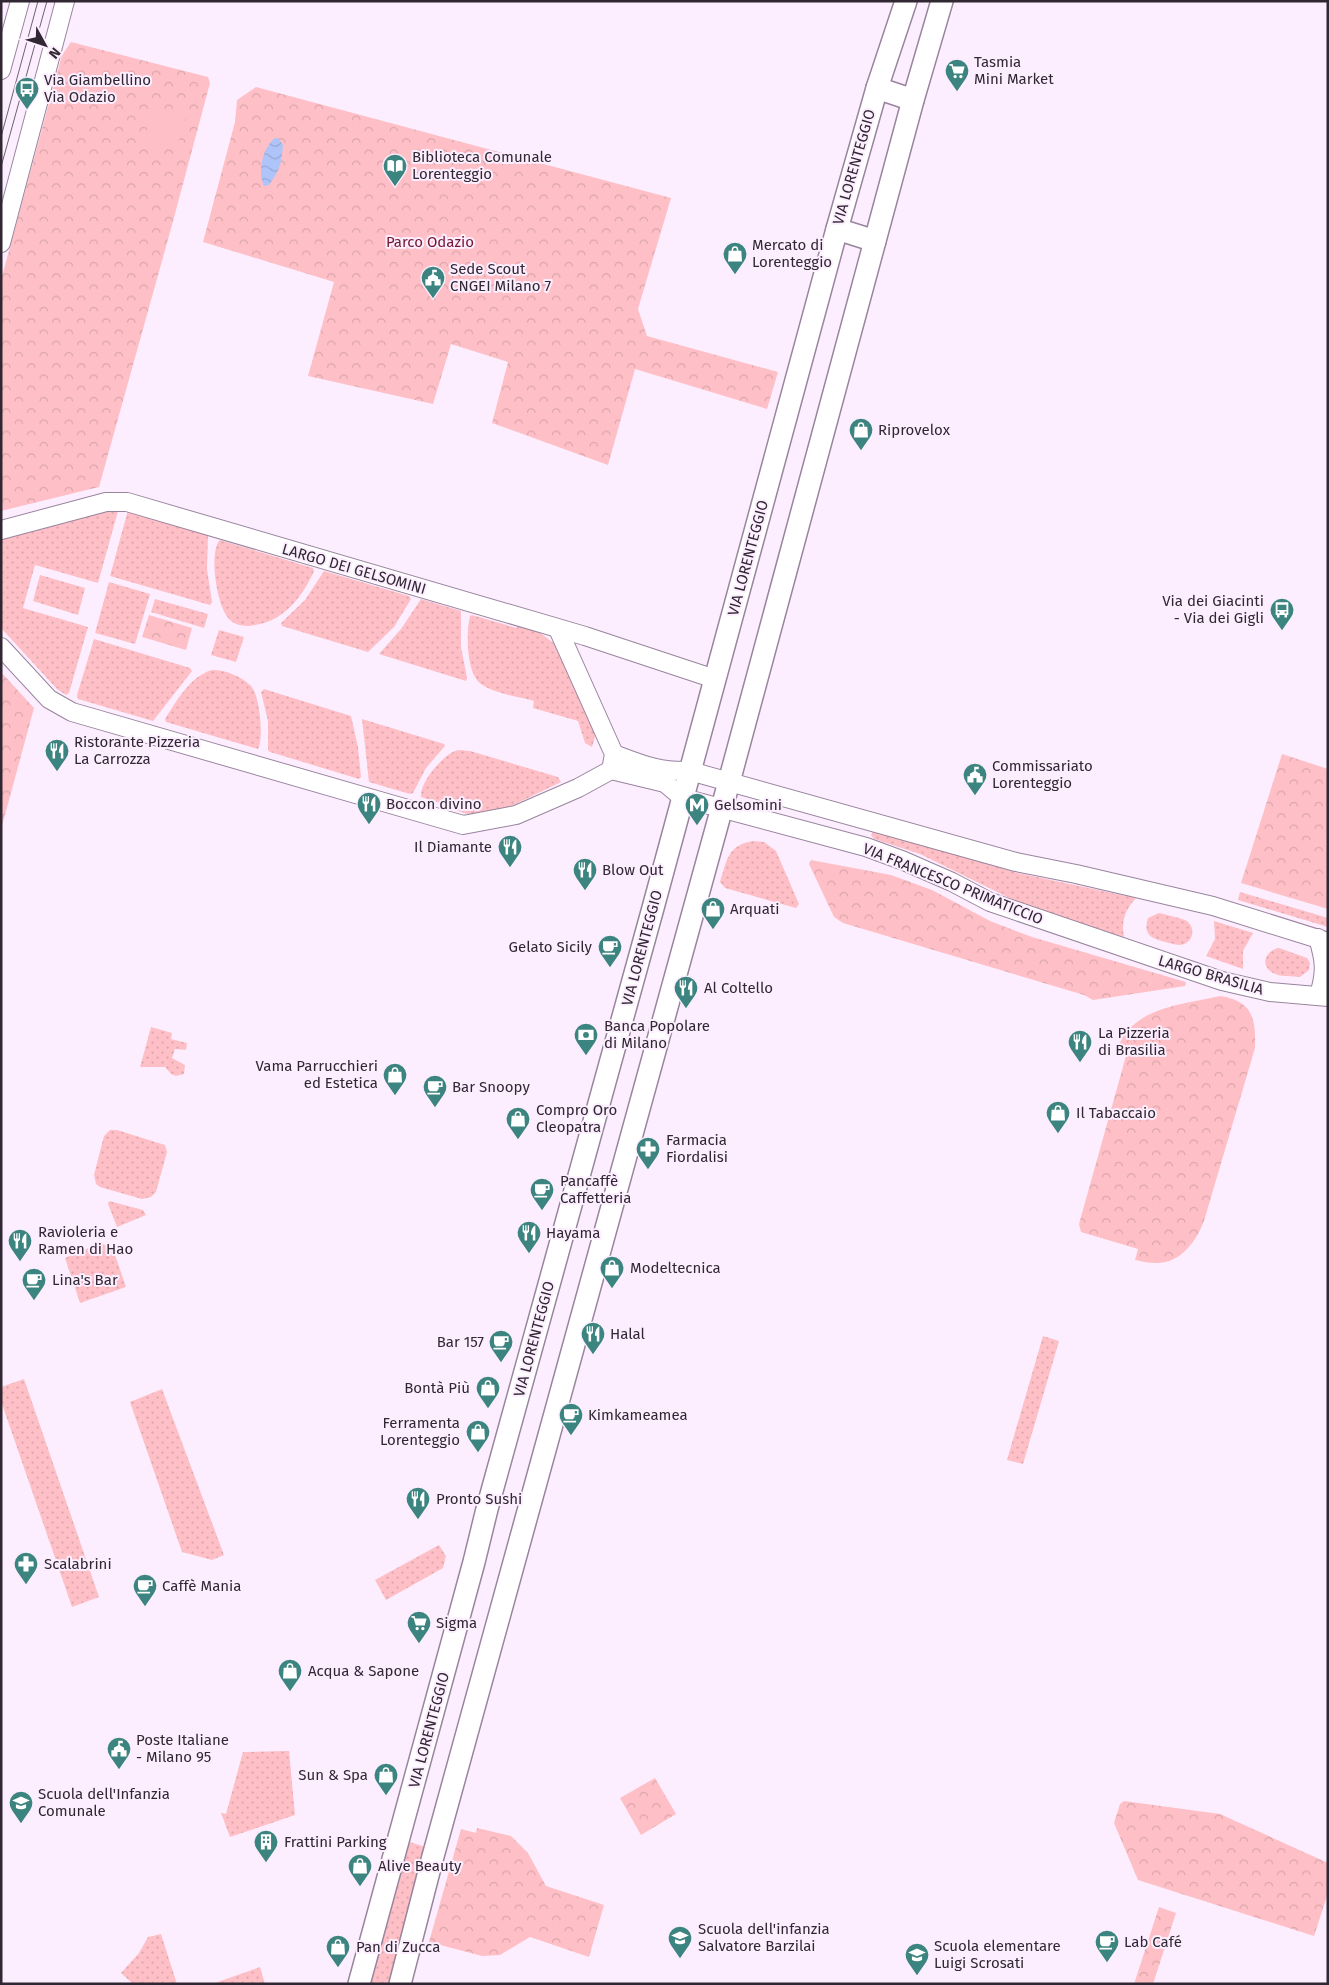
<svg xmlns="http://www.w3.org/2000/svg" width="1329" height="1985" font-family="'Fira Sans',sans-serif">
	<defs>
		<pattern id="grass-dots" width="8" height="8" patternUnits="userSpaceOnUse" patternTransform="scale(1.25)"><rect width="8" height="8" fill="#fec0c6"/><path d="M2 2h.1M6 6h.1" fill="none" stroke="#daa5ab" stroke-width="1.8" stroke-linecap="round"/></pattern>
		<pattern id="park-crowns" width="20" height="18" patternUnits="userSpaceOnUse" patternTransform="scale(1.25)"><rect width="20" height="18" fill="#fec0c6"/><path d="M2 6a3 3 0 1 1 6 0M12 15a3 3 0 1 1 6 0" fill="none" stroke="#daa5ab"/></pattern>
		<pattern id="water-waves" width="16" height="10" patternUnits="userSpaceOnUse" patternTransform="scale(1.25)"><rect width="16" height="10" fill="#afc4f9"/><path d="M0 5q4-4 8 0t8 0" fill="none" stroke="#97a8d6"/></pattern>
	</defs>
	<rect width="100%" height="100%" fill="#fceeff"/>
	<g fill="url(#grass-dots)">
		<path d="M108,509L118,511L98,583L35,565L23,608L88,627L69,693L66,695L57,689L1,628V539Z"/>
		<path d="M128,510L208,534L207,569L212,602L210,605L110,576Z"/>
		<path d="M220,540L313,568L314,571C303,596 284,621 255,625C246,627 237,626 230,620C217,609 208,552 220,540Z"/>
		<path d="M324,571L409,596L411,599L394,627L368,652L282,626L281,623L305,600Z"/>
		<path d="M40,575L85,588L78,615L33,601Z"/>
		<path d="M109,582L150,594L135,644L95,633Z"/>
		<path d="M155,599L208,614L204,628L151,612Z"/>
		<path d="M421,599L461,611V647L467,678L466,681L379,654L401,629Z"/>
		<path d="M472,615L517,628L518,625L539,632L556,645L597,730L592,747L585,743L578,721L533,708L534,701C520,697 493,693 481,684C466,673 466,633 470,616Z"/>
		<path d="M219,630L244,637L236,662L211,655Z"/>
		<path d="M94,639L190,668L192,671L153,721L78,699L77,695Z"/>
		<path d="M212,670C226,670 240,676 250,685C260,693 264,739 258,749L166,722L165,719C176,702 190,676 212,670Z"/>
		<path d="M264,689L351,716L358,747L361,777L359,779L270,752L268,750V721L261,692Z"/>
		<path d="M362,719L444,744L445,746L426,768L413,793L410,794L369,782Z"/>
		<path d="M458,750L470,751L558,777L561,782L499,812L471,815L452,809L453,807L421,797C419,783 444,753 458,750Z"/>
		<path d="M873,832H877L1018,873L1136,898C1125,910 1121,921 1124,937L1032,909L920,854L874,839L871,835Z"/>
		<path d="M753,841L764,842L776,851L799,904L796,908L725,888L720,882C727,861 727,845 753,841Z"/>
		<path d="M1240,892L1328,918V927L1238,900Z"/>
		<path d="M1159,913C1167,915 1177,917 1185,920C1195,925 1195,940 1184,944C1179,946 1174,944 1169,943C1154,939 1142,937 1148,918Z"/>
		<path d="M1214,921L1253,933L1243,951V969L1206,956L1215,939Z"/>
		<path d="M1279,948L1307,958L1310,963L1309,970L1300,977C1292,976 1280,977 1273,973C1259,965 1266,950 1279,948Z"/>
		<path d="M151,1027L172,1033L171,1039L187,1043L186,1050L175,1049L172,1058L185,1065L184,1074L176,1076L171,1074L165,1067H140Z"/>
		<path d="M110,1130H117L165,1145L167,1152L156,1192L151,1197L142,1199L100,1187L96,1184L94,1175L104,1136Z"/>
		<path d="M109,1201L143,1210L146,1215L117,1227L108,1204Z"/>
		<path d="M101,1243L113,1249L126,1287L80,1303L65,1258Z"/>
		<path d="M1043,1336L1059,1341L1023,1464L1007,1460Z"/>
		<path d="M24,1379L99,1597L72,1607L1,1401V1387Z"/>
		<path d="M162,1389L224,1555L212,1560L182,1552L130,1402Z"/>
		<path d="M439,1545L446,1556L443,1568L386,1600L375,1580Z"/>
		<path d="M289,1751L295,1815L230,1837L221,1813L226,1814L243,1752Z"/>
		<path d="M403,1840L429,1848L391,1984H364Z"/>
		<path d="M161,1934L177,1984H133L121,1973L139,1953L148,1937Z"/>
		<path d="M260,1967L265,1984L215,1983Z"/>
	</g>
	<g fill="url(#park-crowns)">
		<path d="M71,42L208,77L210,83L172,225L99,487L1,511V280L62,55Z"/>
		<path d="M256,87L671,198L638,309L647,336L778,372L767,409L635,369L608,465L492,423L508,362L451,344L433,404L308,376L334,282L203,242L235,122L237,100Z"/>
		<path d="M149,615L192,628L186,650L142,637Z"/>
		<path d="M1,672L34,708L2,826H1Z"/>
		<path d="M1282,754L1328,769V909L1241,883Z"/>
		<path d="M811,860L891,875L932,890L990,921L1032,937L1186,982L1185,986L1093,1000L1084,995L843,923L834,917L809,864Z"/>
		<path d="M1220,996C1253,1001 1256,1019 1255,1048L1204,1221C1196,1242 1180,1264 1155,1263C1148,1263 1141,1261 1135,1260L1138,1249L1081,1232L1079,1224L1126,1056L1116,1053C1129,1007 1181,1005 1220,996Z"/>
		<path d="M655,1778L676,1814L641,1835L620,1798Z"/>
		<path d="M1124,1801L1220,1814L1328,1863V1893L1314,1936L1138,1880L1114,1823L1120,1804Z"/>
		<path d="M477,1828L511,1836L528,1853L546,1886L604,1905L589,1957L530,1937L500,1955L482,1956L429,1942L461,1829L476,1833Z"/>
		<path d="M1159,1907L1176,1913L1153,1984H1134Z"/>
	</g>
	<path fill="#fec0c6" d="M153,108L186,116L176,151L144,142Z"/>
	<path fill="url(#water-waves)" d="M275,138H278L283,145C281,166 280,169 269,185L264,186C257,172 263,147 275,138Z"/>
	<g fill="none" stroke-linecap="round" stroke-linejoin="round">
		<defs>
			<g id="minor">
				<path d="M1,70L20,1"/>
				<path d="M1,243L65,1"/>
				<path d="M1,530L106,502H127L585,636L715,679"/>
				<path d="M558,629L614,754L612,765"/>
				<path d="M1,647L49,699L72,712L463,825L516,815L578,788L611,770L665,783L683,798L866,847L904,861L952,882L990,902L1222,981L1270,992L1328,997"/>
				<path d="M614,754C643,765 659,772 690,771L1016,862L1076,874L1213,906L1328,942"/>
				<path d="M1318,938C1325,961 1326,972 1319,995"/>
			</g>
			<g id="major">
				<path d="M877,88L913,100"/>
				<path d="M837,229L875,241"/>
				<path d="M359,1984L474,1562L487,1509L653,908L837,229L877,88L906,1"/>
				<path d="M400,1984L432,1860L729,782L913,100L942,1"/>
			</g>
		</defs>
		<use href="#minor" stroke="#99849e" stroke-width="20"/>
		<use href="#major" stroke="#99849e" stroke-width="24"/>
		<use href="#minor" stroke="#fff" stroke-width="18"/>
		<use href="#major" stroke="#fff" stroke-width="21"/>
		<g stroke="#6d626f" stroke-width="1">
			<path d="M1,137L38,1"/>
			<path d="M1,167L47,1"/>
		</g>
	</g>
	<defs>
		<symbol id="supermarket-pin" viewBox="-11 -11 22 30"><path d="M0 17L-7.5 6A9.5 9.5 0 1 1 7.5 6Z" fill="#3c847f" stroke="#fceeff"/><path d="M-6-5.5h2.5l.6 2H6L4.5 2H-2.5L-4.4-4H-6ZM-1.5 3.2a1.3 1.3 0 1 0 .1 0ZM3 3.2a1.3 1.3 0 1 0 .1 0Z" fill="#fff"/></symbol>
		<symbol id="bus-pin" viewBox="-11 -11 22 30"><path d="M0 17L-7.5 6A9.5 9.5 0 1 1 7.5 6Z" fill="#3c847f" stroke="#fceeff"/><path d="M-5-6H5V4H4V6H2V4H-2V6H-4V4H-5ZM-3.5-4V0h7V-4ZM-3.5 1.2v1.5H-2V1.2ZM2 1.2v1.5H3.5V1.2Z" fill="#fff"/></symbol>
		<symbol id="library-pin" viewBox="-11 -11 22 30"><path d="M0 17L-7.5 6A9.5 9.5 0 1 1 7.5 6Z" fill="#3c847f" stroke="#fceeff"/><path d="M-6-4Q-3-5.5-.7-3.5V5Q-3 3-6 4ZM6-4Q3-5.5 .7-3.5V5Q3 3 6 4Z" fill="#fff"/></symbol>
		<symbol id="shop-pin" viewBox="-11 -11 22 30"><path d="M0 17L-7.5 6A9.5 9.5 0 1 1 7.5 6Z" fill="#3c847f" stroke="#fceeff"/><path d="M-5-2.5h2.3a2.7 3.5 0 0 1 5.4 0H5L5.5 6h-11ZM-1.5-2.5h3a1.5 2.3 0 0 0-3 0Z" fill="#fff"/></symbol>
		<symbol id="civic-pin" viewBox="-11 -11 22 30"><path d="M0 17L-7.5 6A9.5 9.5 0 1 1 7.5 6Z" fill="#3c847f" stroke="#fceeff"/><path d="M-.6-6.5H3V-4.5H.6V-3L4-1V1h2V6H-6V1h2V-1L-.6-3ZM-1.2 2.5V6h2.4V2.5Z" fill="#fff"/></symbol>
		<symbol id="restaurant-pin" viewBox="-11 -11 22 30"><path d="M0 17L-7.5 6A9.5 9.5 0 1 1 7.5 6Z" fill="#3c847f" stroke="#fceeff"/><path d="M-5-6h1v4h1v-4h1v4h1v-4h1v5L-1.5 .5V6h-2V.5L-5-1ZM5-6V6H3V1.5H1.5Q1.5-4 5-6Z" fill="#fff"/></symbol>
		<symbol id="metro-pin" viewBox="-11 -11 22 30"><path d="M0 17L-7.5 6A9.5 9.5 0 1 1 7.5 6Z" fill="#3c847f" stroke="#fceeff"/><path d="M-5.5 5V-5H-3L0 0L3-5H5.5V5H3V-.5L0 4L-3-.5V5Z" fill="#fff"/></symbol>
		<symbol id="cafe-pin" viewBox="-11 -11 22 30"><path d="M0 17L-7.5 6A9.5 9.5 0 1 1 7.5 6Z" fill="#3c847f" stroke="#fceeff"/><path d="M-5.5-4.5H6V0H3Q3 3.5 0 3.5H-2.5Q-5.5 3.5-5.5 0ZM3-3.2v2h1.7v-2ZM-6 4.5H4V6H-6Z" fill="#fff"/></symbol>
		<symbol id="bank-pin" viewBox="-11 -11 22 30"><path d="M0 17L-7.5 6A9.5 9.5 0 1 1 7.5 6Z" fill="#3c847f" stroke="#fceeff"/><path d="M-6-4H6V4H-6ZM0-2.3a2.3 2.3 0 1 0 0 4.6a2.3 2.3 0 1 0 0-4.6Z" fill="#fff"/></symbol>
		<symbol id="pharmacy-pin" viewBox="-11 -11 22 30"><path d="M0 17L-7.5 6A9.5 9.5 0 1 1 7.5 6Z" fill="#3c847f" stroke="#fceeff"/><path d="M-2-6h4v4h4v4h-4v4h-4v-4h-4v-4h4Z" fill="#fff"/></symbol>
		<symbol id="school-pin" viewBox="-11 -11 22 30"><path d="M0 17L-7.5 6A9.5 9.5 0 1 1 7.5 6Z" fill="#3c847f" stroke="#fceeff"/><path d="M0-5L7-2L0 1L-7-2ZM-4 1L0 2.5L4 1V4Q0 6-4 4Z" fill="#fff"/></symbol>
		<symbol id="building-pin" viewBox="-11 -11 22 30"><path d="M0 17L-7.5 6A9.5 9.5 0 1 1 7.5 6Z" fill="#3c847f" stroke="#fceeff"/><path d="M-4-6H4V6H1V3H-1V6H-4ZM-2.5-4.3h1.7v1.8h-1.7ZM.8-4.3h1.7v1.8H.8ZM-2.5-1h1.7V.8h-1.7ZM.8-1h1.7V.8H.8Z" fill="#fff"/></symbol>
	</defs>
	<g fill-rule="evenodd">
		<use href="#supermarket-pin" x="943" y="57" width="28" height="38"/>
		<use href="#bus-pin" x="13" y="75" width="28" height="38"/>
		<use href="#library-pin" x="381" y="152" width="28" height="38"/>
		<use href="#shop-pin" x="721" y="240" width="28" height="38"/>
		<use href="#civic-pin" x="419" y="264" width="28" height="38"/>
		<use href="#shop-pin" x="847" y="416" width="28" height="38"/>
		<use href="#bus-pin" x="1268" y="596" width="28" height="38"/>
		<use href="#restaurant-pin" x="43" y="737" width="28" height="38"/>
		<use href="#civic-pin" x="961" y="761" width="28" height="38"/>
		<use href="#restaurant-pin" x="355" y="790" width="28" height="38"/>
		<use href="#metro-pin" x="683" y="791" width="28" height="38"/>
		<use href="#restaurant-pin" x="496" y="833" width="28" height="38"/>
		<use href="#restaurant-pin" x="571" y="856" width="28" height="38"/>
		<use href="#shop-pin" x="699" y="895" width="28" height="38"/>
		<use href="#cafe-pin" x="596" y="933" width="28" height="38"/>
		<use href="#restaurant-pin" x="672" y="974" width="28" height="38"/>
		<use href="#bank-pin" x="572" y="1021" width="28" height="38"/>
		<use href="#restaurant-pin" x="1066" y="1028" width="28" height="38"/>
		<use href="#shop-pin" x="381" y="1061" width="28" height="38"/>
		<use href="#cafe-pin" x="421" y="1073" width="28" height="38"/>
		<use href="#shop-pin" x="1044" y="1099" width="28" height="38"/>
		<use href="#shop-pin" x="504" y="1105" width="28" height="38"/>
		<use href="#pharmacy-pin" x="634" y="1135" width="28" height="38"/>
		<use href="#cafe-pin" x="528" y="1176" width="28" height="38"/>
		<use href="#restaurant-pin" x="515" y="1219" width="28" height="38"/>
		<use href="#restaurant-pin" x="6" y="1227" width="28" height="38"/>
		<use href="#shop-pin" x="598" y="1254" width="28" height="38"/>
		<use href="#cafe-pin" x="20" y="1266" width="28" height="38"/>
		<use href="#restaurant-pin" x="579" y="1320" width="28" height="38"/>
		<use href="#cafe-pin" x="487" y="1328" width="28" height="38"/>
		<use href="#shop-pin" x="474" y="1374" width="28" height="38"/>
		<use href="#cafe-pin" x="557" y="1401" width="28" height="38"/>
		<use href="#shop-pin" x="464" y="1418" width="28" height="38"/>
		<use href="#restaurant-pin" x="404" y="1485" width="28" height="38"/>
		<use href="#pharmacy-pin" x="12" y="1550" width="28" height="38"/>
		<use href="#cafe-pin" x="131" y="1572" width="28" height="38"/>
		<use href="#supermarket-pin" x="405" y="1609" width="28" height="38"/>
		<use href="#shop-pin" x="276" y="1657" width="28" height="38"/>
		<use href="#civic-pin" x="105" y="1735" width="28" height="38"/>
		<use href="#shop-pin" x="372" y="1761" width="28" height="38"/>
		<use href="#school-pin" x="7" y="1789" width="28" height="38"/>
		<use href="#building-pin" x="252" y="1828" width="28" height="38"/>
		<use href="#shop-pin" x="346" y="1852" width="28" height="38"/>
		<use href="#school-pin" x="666" y="1924" width="28" height="38"/>
		<use href="#cafe-pin" x="1093" y="1928" width="28" height="38"/>
		<use href="#shop-pin" x="324" y="1933" width="28" height="38"/>
		<use href="#school-pin" x="903" y="1941" width="28" height="38"/>
	</g>
	<g text-anchor="middle" dominant-baseline="central" stroke-width="4" stroke-linejoin="round" paint-order="stroke">
		<g font-size="15" fill="#302732" stroke="#fceeff" text-anchor="start">
			<text x="974" y="62">Tasmia<tspan x="974" dy="17">Mini Market</tspan></text>
			<text x="44" y="80">Via Giambellino<tspan x="44" dy="17">Via Odazio</tspan></text>
			<text x="412" y="157">Biblioteca Comunale<tspan x="412" dy="17">Lorenteggio</tspan></text>
			<text x="752" y="245">Mercato di<tspan x="752" dy="17">Lorenteggio</tspan></text>
			<text x="450" y="269">Sede Scout<tspan x="450" dy="17">CNGEI Milano 7</tspan></text>
			<text x="878" y="430">Riprovelox</text>
			<text x="1264" y="601" text-anchor="end">Via dei Giacinti<tspan x="1264" dy="17">- Via dei Gigli</tspan></text>
			<text x="74" y="742">Ristorante Pizzeria<tspan x="74" dy="17">La Carrozza</tspan></text>
			<text x="992" y="766">Commissariato<tspan x="992" dy="17">Lorenteggio</tspan></text>
			<text x="386" y="804">Boccon divino</text>
			<text x="714" y="805">Gelsomini</text>
			<text x="492" y="847" text-anchor="end">Il Diamante</text>
			<text x="602" y="870">Blow Out</text>
			<text x="730" y="909">Arquati</text>
			<text x="592" y="947" text-anchor="end">Gelato Sicily</text>
			<text x="704" y="988">Al Coltello</text>
			<text x="604" y="1026">Banca Popolare<tspan x="604" dy="17">di Milano</tspan></text>
			<text x="1098" y="1033">La Pizzeria<tspan x="1098" dy="17">di Brasilia</tspan></text>
			<text x="378" y="1066" text-anchor="end">Vama Parrucchieri<tspan x="378" dy="17">ed Estetica</tspan></text>
			<text x="452" y="1087">Bar Snoopy</text>
			<text x="536" y="1110">Compro Oro<tspan x="536" dy="17">Cleopatra</tspan></text>
			<text x="1076" y="1113">Il Tabaccaio</text>
			<text x="666" y="1140">Farmacia<tspan x="666" dy="17">Fiordalisi</tspan></text>
			<text x="560" y="1181">Pancaffè<tspan x="560" dy="17">Caffetteria</tspan></text>
			<text x="38" y="1232">Ravioleria e<tspan x="38" dy="17">Ramen di Hao</tspan></text>
			<text x="546" y="1233">Hayama</text>
			<text x="630" y="1268">Modeltecnica</text>
			<text x="52" y="1280">Lina's Bar</text>
			<text x="610" y="1334">Halal</text>
			<text x="484" y="1342" text-anchor="end">Bar 157</text>
			<text x="470" y="1388" text-anchor="end">Bontà Più</text>
			<text x="588" y="1415">Kimkameamea</text>
			<text x="460" y="1423" text-anchor="end">Ferramenta<tspan x="460" dy="17">Lorenteggio</tspan></text>
			<text x="436" y="1499">Pronto Sushi</text>
			<text x="44" y="1564">Scalabrini</text>
			<text x="162" y="1586">Caffè Mania</text>
			<text x="436" y="1623">Sigma</text>
			<text x="308" y="1671">Acqua &amp; Sapone</text>
			<text x="136" y="1740">Poste Italiane<tspan x="136" dy="17">- Milano 95</tspan></text>
			<text x="368" y="1775" text-anchor="end">Sun &amp; Spa</text>
			<text x="38" y="1794">Scuola dell'Infanzia<tspan x="38" dy="17">Comunale</tspan></text>
			<text x="284" y="1842">Frattini Parking</text>
			<text x="378" y="1866">Alive Beauty</text>
			<text x="698" y="1929">Scuola dell'infanzia<tspan x="698" dy="17">Salvatore Barzilai</tspan></text>
			<text x="1124" y="1942">Lab Café</text>
			<text x="934" y="1946">Scuola elementare<tspan x="934" dy="17">Luigi Scrosati</tspan></text>
			<text x="356" y="1947">Pan di Zucca</text>
		</g>
		<g font-size="15" fill="#302732" stroke="#fceeff">
			<text transform="translate(854 167) rotate(-74)">VIA LORENTEGGIO</text>
			<text transform="translate(748 558) rotate(-75)">VIA LORENTEGGIO</text>
			<text transform="translate(354 569) rotate(16)">LARGO DEI GELSOMINI</text>
			<text transform="translate(953 884) rotate(22)">VIA FRANCESCO PRIMATICCIO</text>
			<text transform="translate(642 948) rotate(-75)">VIA LORENTEGGIO</text>
			<text transform="translate(1211 975) rotate(16)">LARGO BRASILIA</text>
			<text transform="translate(534 1339) rotate(-75)">VIA LORENTEGGIO</text>
			<text transform="translate(429 1730) rotate(-75)">VIA LORENTEGGIO</text>
		</g>
		<g font-size="15" fill="#74162d" stroke="#fceeff">
			<text x="430" y="242">Parco Odazio</text>
		</g>
	</g>
	<rect width="1329" height="1985" fill="none" stroke="#302732" stroke-width="5"/>
	<g transform="translate(45 45) rotate(130)" stroke="#fceeff" stroke-width="4" paint-order="stroke">
	<path d="M0-4L9 19L0 12L-9 19Z" fill="#302732"/>
	<text y="-8" font-size="14" font-weight="bold" text-anchor="middle" fill="#302732">N</text>
	</g>
</svg>
